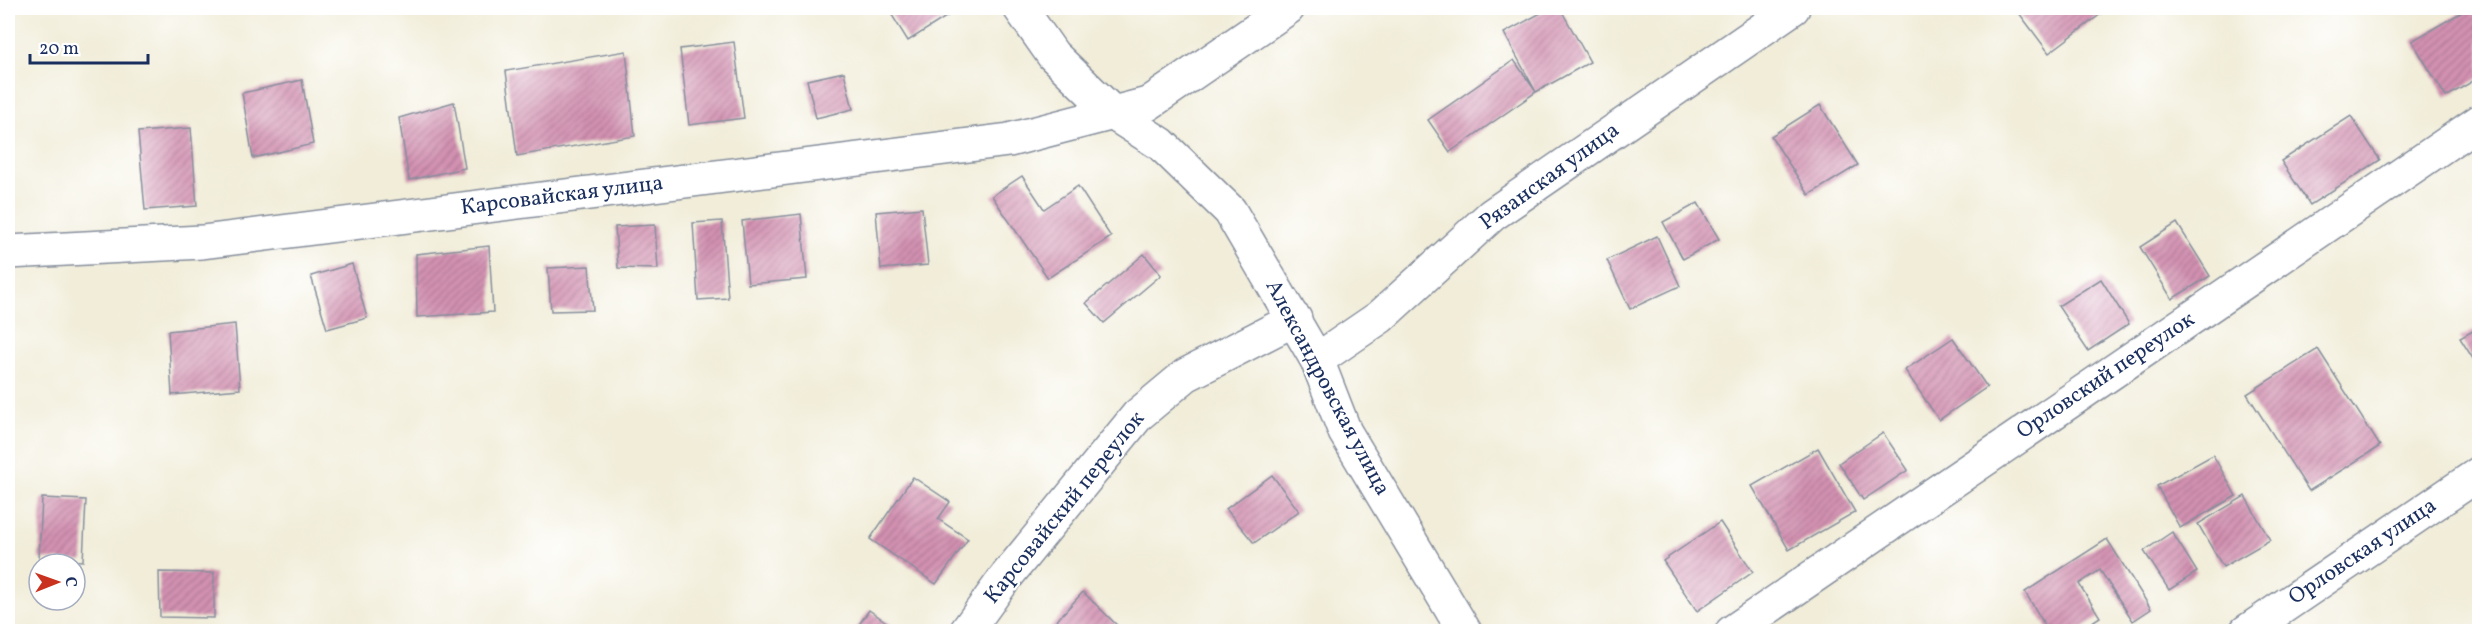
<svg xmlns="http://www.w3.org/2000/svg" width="2487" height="639" font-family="Vollkorn,serif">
	<defs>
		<pattern id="building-hatch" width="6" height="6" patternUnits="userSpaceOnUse" patternTransform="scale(1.5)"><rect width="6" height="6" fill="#d391b1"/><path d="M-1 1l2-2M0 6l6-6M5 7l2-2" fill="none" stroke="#aa7793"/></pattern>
	</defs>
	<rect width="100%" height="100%" fill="#fff"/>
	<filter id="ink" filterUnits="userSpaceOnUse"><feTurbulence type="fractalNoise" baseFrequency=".0167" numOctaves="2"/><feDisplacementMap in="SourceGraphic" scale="12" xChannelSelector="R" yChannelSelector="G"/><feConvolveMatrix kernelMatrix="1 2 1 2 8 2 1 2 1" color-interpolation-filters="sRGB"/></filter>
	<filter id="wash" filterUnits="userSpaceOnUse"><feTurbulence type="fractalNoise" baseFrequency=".008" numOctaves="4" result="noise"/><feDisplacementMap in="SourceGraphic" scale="24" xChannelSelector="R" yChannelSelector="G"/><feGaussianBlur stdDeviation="1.35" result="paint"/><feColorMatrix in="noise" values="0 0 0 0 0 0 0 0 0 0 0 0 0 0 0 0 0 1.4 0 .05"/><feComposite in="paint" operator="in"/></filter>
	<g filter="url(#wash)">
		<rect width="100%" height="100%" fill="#f1edd9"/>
		<g id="blocks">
			<g fill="url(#building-hatch)">
				<path d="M896,8H944L949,15L908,41L890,12Z"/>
				<path d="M1550,8H1560L1590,62L1536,92L1450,152L1428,120L1514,60L1536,92L1504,33Z"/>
				<path d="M2018,8H2098L2102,13L2049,53L2016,9Z"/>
				<path d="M2469,8L2480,20V77L2446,97L2412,41Z"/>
				<path d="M734,42L744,118L689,125L680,49Z"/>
				<path d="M626,51L635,136L517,156L506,71Z"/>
				<path d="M844,72L853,109L816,118L807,80Z"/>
				<path d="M302,80L313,144L253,158L242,93Z"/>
				<path d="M454,102L465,168L409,180L399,118Z"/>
				<path d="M1820,105L1858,165L1809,195L1771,136Z"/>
				<path d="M2351,116L2380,160L2310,205L2281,161Z"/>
				<path d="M191,128L197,206L145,210L138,132Z"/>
				<path d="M1022,176L1044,209L1078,186L1111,237L1048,278L992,196Z"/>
				<path d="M1698,203L1719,239L1683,259L1663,222Z"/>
				<path d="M922,208L928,265L881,269L876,212Z"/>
				<path d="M801,214L807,279L748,284L742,221Z"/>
				<path d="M722,221L728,298L698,300L693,223Z"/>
				<path d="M2177,223L2210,276L2172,299L2140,247Z"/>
				<path d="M655,225L658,269L618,268L615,227Z"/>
				<path d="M1657,236L1680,286L1630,309L1607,260Z"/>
				<path d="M489,246L493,312L417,317L416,254Z"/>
				<path d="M1144,254L1161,275L1104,323L1086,303Z"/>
				<path d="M352,264L367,318L327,329L311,276Z"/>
				<path d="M589,266L593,310L551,311L548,268Z"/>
				<path d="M2101,279L2129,324L2088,351L2058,306Z"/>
				<path d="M235,324L240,389L172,395L168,331Z"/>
				<path d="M2480,327V370L2460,338Z"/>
				<path d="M1953,338L1987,387L1939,420L1905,370Z"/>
				<path d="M2318,349L2380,446L2309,491L2247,394Z"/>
				<path d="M1883,433L1908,470L1863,500L1839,463Z"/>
				<path d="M1818,448L1855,512L1789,550L1752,486Z"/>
				<path d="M2213,455L2236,496L2180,528L2157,486Z"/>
				<path d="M1272,475L1299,511L1254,543L1226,509Z"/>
				<path d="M913,477L950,502L938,519L968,539L936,584L870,539Z"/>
				<path d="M2245,496L2270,540L2223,567L2198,524Z"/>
				<path d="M42,498L86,500L83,561L39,559Z"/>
				<path d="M1720,522L1753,572L1697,611L1663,561Z"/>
				<path d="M2172,532L2197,572L2169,590L2144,551Z"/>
				<path d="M2107,539L2151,609L2133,621L2100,570L2079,584L2100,617L2077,632H2049L2025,592Z"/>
				<path d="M159,572L214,573V618L160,617Z"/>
				<path d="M1083,592L1124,632H1046Z"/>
				<path d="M869,610L901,632H854Z"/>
			</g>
		</g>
	</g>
	<g filter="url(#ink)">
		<use href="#blocks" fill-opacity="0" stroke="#868e9c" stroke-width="1.5"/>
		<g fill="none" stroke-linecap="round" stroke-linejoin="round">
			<defs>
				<g id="street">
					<path d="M1020,8L1053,55L1114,114L1161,144L1230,211L1317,360L1345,432L1465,632"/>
					<path d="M8,252L202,242L1009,140L1148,104L1288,8"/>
					<path d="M1317,360L1380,317L1492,215L1793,8"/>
					<path d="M966,632L1005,578L1138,415L1186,375L1295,319"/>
					<path d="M1732,632L2480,121"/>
					<path d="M2246,632L2480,473"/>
				</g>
			</defs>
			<use href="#street" stroke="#868e9c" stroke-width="36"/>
			<use href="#street" stroke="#fff" stroke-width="33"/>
		</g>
	</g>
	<g text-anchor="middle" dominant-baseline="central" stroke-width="4.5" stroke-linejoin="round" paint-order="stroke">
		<g font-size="22" fill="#1b2f5e" stroke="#fff">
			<text transform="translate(1550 177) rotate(-36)">Рязанская улица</text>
			<text transform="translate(562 196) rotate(-7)">Карсовайская улица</text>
			<text transform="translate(2106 376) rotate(-34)">Орловский переулок</text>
			<text transform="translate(1327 388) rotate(62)">Александровская улица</text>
			<text transform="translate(1065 508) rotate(-51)">Карсовайский переулок</text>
			<text transform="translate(2363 552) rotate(-34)">Орловская улица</text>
		</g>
	</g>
	<rect width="2487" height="639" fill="none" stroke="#fff" stroke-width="30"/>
	<g transform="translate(57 582) rotate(89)"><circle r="28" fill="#ffffff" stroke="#a4acbf" stroke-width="1.5"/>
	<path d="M0-4.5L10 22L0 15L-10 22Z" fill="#c8321e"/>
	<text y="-9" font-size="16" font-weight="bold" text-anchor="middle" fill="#1b2f5e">С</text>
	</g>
	<path d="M30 54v9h118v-9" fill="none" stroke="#1b2f5e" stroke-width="3"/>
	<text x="39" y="54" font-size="18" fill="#1b2f5e" stroke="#ffffff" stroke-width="4.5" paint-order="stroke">20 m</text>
</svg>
